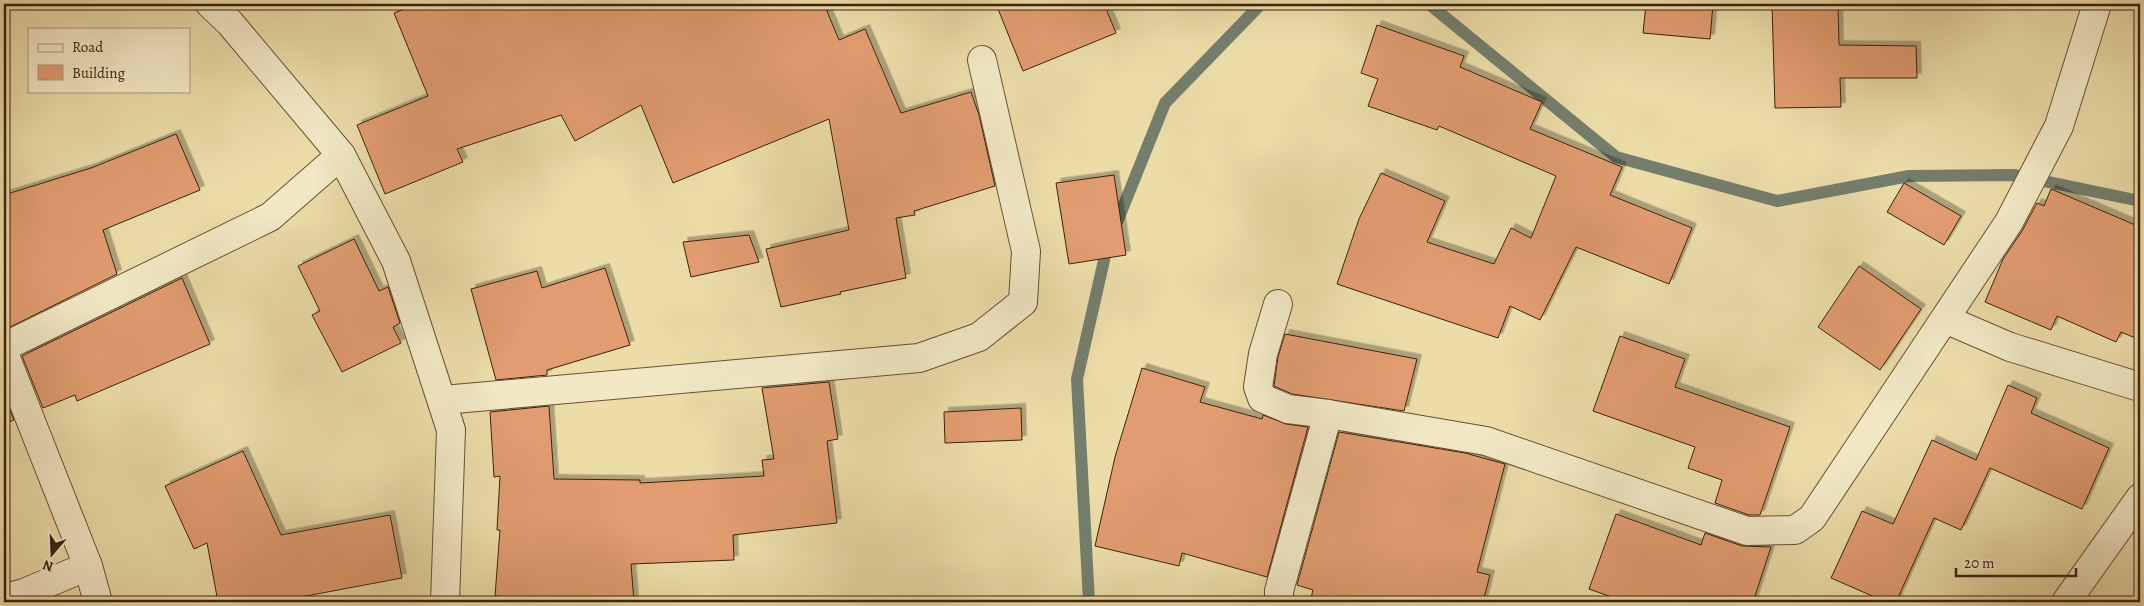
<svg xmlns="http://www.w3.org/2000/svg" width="2144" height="606" font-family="Alegreya,serif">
	<defs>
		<filter id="shadow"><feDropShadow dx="4.5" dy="-4.5" stdDeviation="0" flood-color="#0004"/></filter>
	</defs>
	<rect width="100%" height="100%" fill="#ebdca8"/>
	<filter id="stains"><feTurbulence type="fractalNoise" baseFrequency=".004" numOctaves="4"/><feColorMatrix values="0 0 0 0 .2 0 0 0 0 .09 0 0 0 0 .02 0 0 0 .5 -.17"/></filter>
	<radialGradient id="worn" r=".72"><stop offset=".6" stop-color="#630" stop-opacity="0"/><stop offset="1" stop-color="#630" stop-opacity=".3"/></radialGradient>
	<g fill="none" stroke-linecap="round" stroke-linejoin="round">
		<g stroke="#747e6d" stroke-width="12">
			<path d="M1429,4L1616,157L1777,201L1909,176L2015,175L2140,201"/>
			<path d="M1089,602L1077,379L1107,247L1165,103L1261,4"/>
		</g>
	</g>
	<g fill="#e19c71" stroke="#3c220d" filter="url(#shadow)">
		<path d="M417,4H824L839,40L865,29L901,113L971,92L979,115L995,186L914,211L915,215L896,218L906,278L840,292L841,294L781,307L766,249L849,230L829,119L673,183L641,105L575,141L561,115L457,149L463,162L385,194L357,125L428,96L394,13Z"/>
		<path d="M996,4H1104L1116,33L1023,71Z"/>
		<path d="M1646,4H1713L1710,39L1643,33Z"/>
		<path d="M1772,4H1838L1839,45L1916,46L1917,78H1840L1841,107L1775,108Z"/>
		<path d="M1377,25L1464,56L1460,67L1542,102L1530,129L1622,167L1610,195L1692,228L1669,284L1576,247L1540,320L1510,306L1498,338L1337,284L1359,219L1381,173L1445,201L1427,242L1494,264L1511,228L1531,238L1556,176L1439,126L1437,130L1368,106L1378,79L1361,73Z"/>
		<path d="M176,134L200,190L103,230L117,274L4,330V195L91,168Z"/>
		<path d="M1114,175L1126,255L1069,264L1056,183Z"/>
		<path d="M1904,183L1961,216L1944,245L1887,212Z"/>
		<path d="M2051,189L2140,227V340L2121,332L2116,342L2057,316L2051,330L1985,302L2003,259L2022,231L2037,203L2044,206Z"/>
		<path d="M749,235L759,262L691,277L683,242Z"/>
		<path d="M354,239L379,291L388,287L400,323L393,327L401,343L342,372L312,315L320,311L298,266Z"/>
		<path d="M1859,266L1921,309L1880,370L1818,327Z"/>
		<path d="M605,268L630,345L547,370V375L496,380L471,289L537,271L542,288Z"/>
		<path d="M182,278L210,344L77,401L75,395L43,408L22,356Z"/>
		<path d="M1285,334L1417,359L1404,411L1292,394L1274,386L1278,357Z"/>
		<path d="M1620,336L1685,359L1675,387L1790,427L1760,515H1749L1715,503L1722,480L1688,468L1695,447L1593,411Z"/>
		<path d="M1142,368L1205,387L1200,402L1262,419L1263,415L1286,424L1308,427L1267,577L1182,553L1179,566L1095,546L1115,457Z"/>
		<path d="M829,382L838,439L827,441L837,523L733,535L734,560L631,564L634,602H561L495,596L500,530H497L500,476L494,477L490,412L549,406L554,479L640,480V483L764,476L762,460L774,459L762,388Z"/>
		<path d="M2008,385L2037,398L2031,413L2109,448L2082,509L1990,468L1961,530L1934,518L1896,602H1886L1831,578L1862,511L1893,524L1932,440L1976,460Z"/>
		<path d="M4,395L14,420L4,424Z"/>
		<path d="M1021,408L1022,440L945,443L944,412Z"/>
		<path d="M1339,432L1465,453L1505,464L1477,572L1490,575L1483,602H1310L1313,590L1297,585Z"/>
		<path d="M243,451L281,535L390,515L402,578L274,602H218L207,543L194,549L165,486Z"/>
		<path d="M1616,514L1701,545L1705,533L1742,546L1771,547L1753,602H1626L1589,589Z"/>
	</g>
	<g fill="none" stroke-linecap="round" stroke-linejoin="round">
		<defs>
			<g id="street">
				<path d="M210,4L230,23L341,155L396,261L451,430L445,602"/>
				<path d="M1278,304L1263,354L1258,387L1262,398L1288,409L1328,414L1486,441L1747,531L1795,530L1812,518L2009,222L2059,126L2097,4"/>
				<path d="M1945,319L2010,347L2140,387"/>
				<path d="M4,347L270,217L341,155"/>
				<path d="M4,353L88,566L98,602"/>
				<path d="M443,400L919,358L979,337L1023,302L1026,251L982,60"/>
				<path d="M4,598L24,593L88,566"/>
				<path d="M1279,602V591L1328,414"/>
				<path d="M2066,602L2140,498"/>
			</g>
		</defs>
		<use href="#street" stroke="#685034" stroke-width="30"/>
		<use href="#street" stroke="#f2e8c6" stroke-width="28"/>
	</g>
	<rect width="2144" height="606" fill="none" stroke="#ebdca8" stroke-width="20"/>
	<rect x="5" y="5" width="2134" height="596" fill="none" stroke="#3c220d" stroke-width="2.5"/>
	<rect x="10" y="10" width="2124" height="586" fill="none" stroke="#3c220d"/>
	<rect x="28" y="28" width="162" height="65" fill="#f2e8c6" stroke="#a9997c"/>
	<rect x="38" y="44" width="25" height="8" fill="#f2e8c6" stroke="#a9997c"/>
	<text x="72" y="52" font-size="15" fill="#3c220d">Road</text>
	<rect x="38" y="65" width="25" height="15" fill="#e19c71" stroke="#a9997c"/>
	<text x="72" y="78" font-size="15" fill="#3c220d">Building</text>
	<g transform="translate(52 554) rotate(199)" stroke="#f2e8c6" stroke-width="4" paint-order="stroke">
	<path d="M0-4L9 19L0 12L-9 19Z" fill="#3c220d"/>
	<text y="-8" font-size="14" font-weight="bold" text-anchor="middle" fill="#3c220d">N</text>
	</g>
	<path d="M1956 568v8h120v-8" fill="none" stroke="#3c220d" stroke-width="2.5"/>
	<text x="1964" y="568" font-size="15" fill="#3c220d" stroke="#f2e8c6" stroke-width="4" paint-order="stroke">20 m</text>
	<rect width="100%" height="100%" filter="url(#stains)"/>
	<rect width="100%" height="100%" fill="url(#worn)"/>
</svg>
